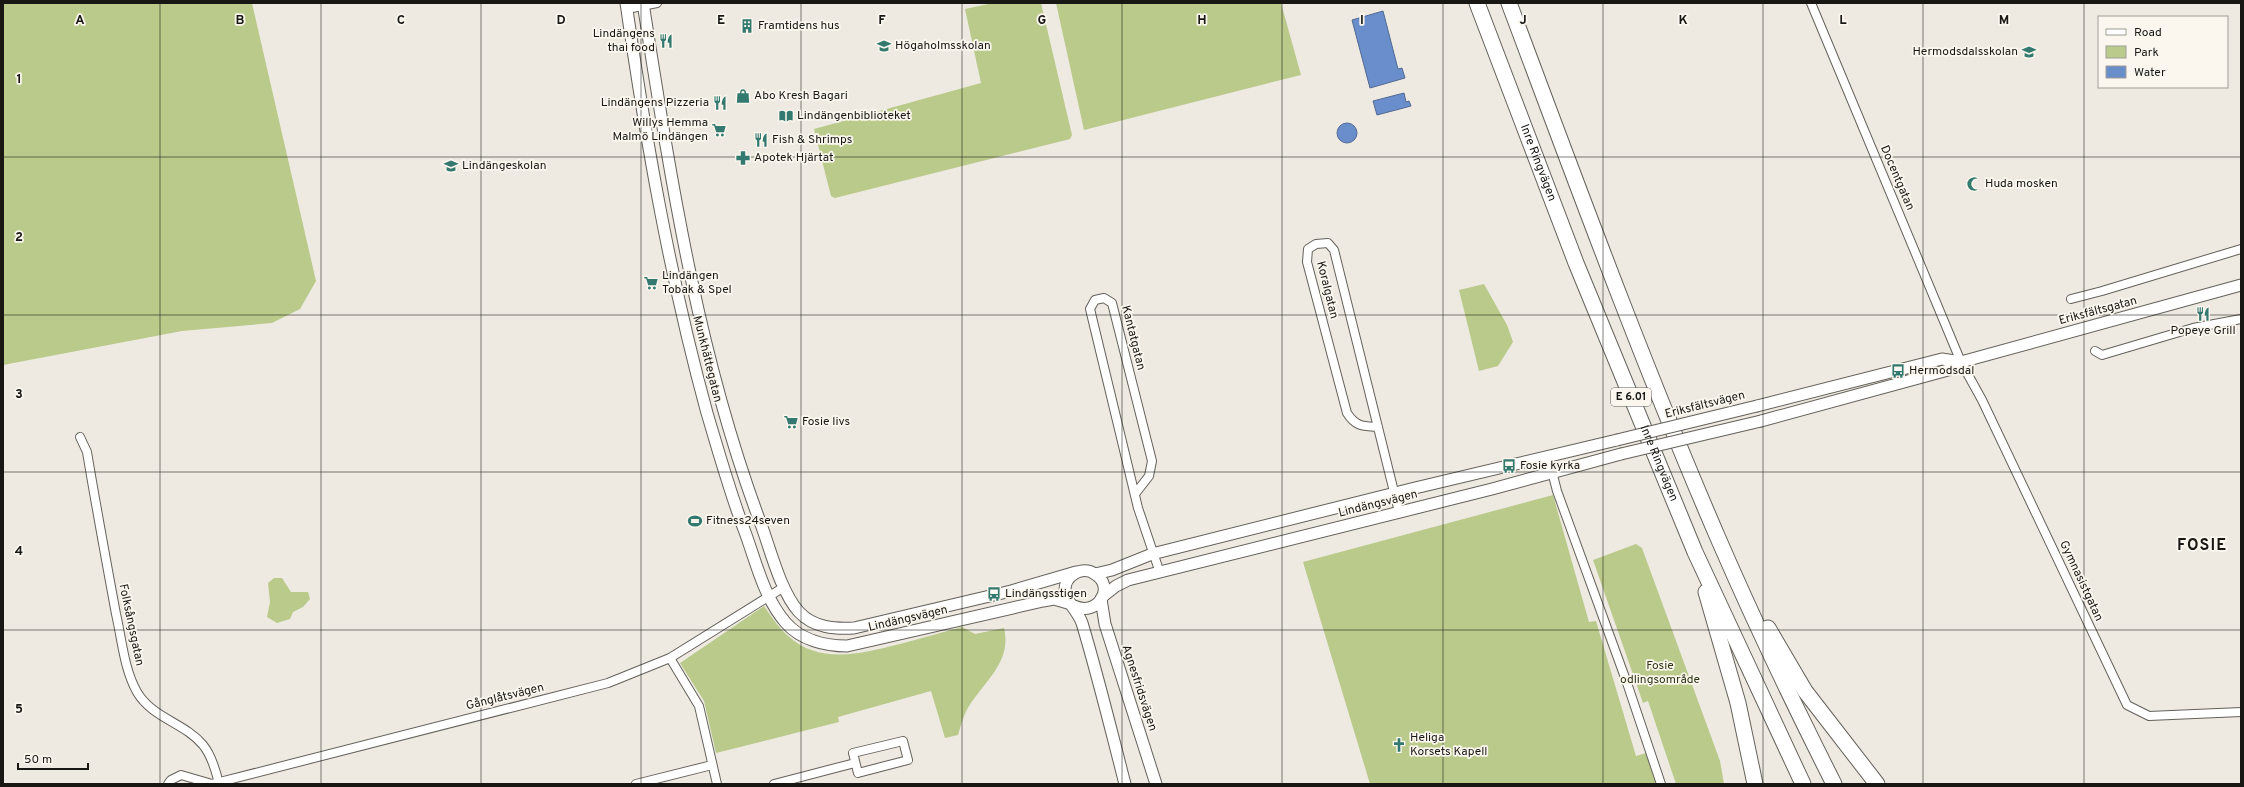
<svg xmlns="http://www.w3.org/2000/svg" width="2244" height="787" font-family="Overpass,sans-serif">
	<rect width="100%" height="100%" fill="#eeeae2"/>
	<g fill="#baca8b">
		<path d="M3,3H252L316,281L300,309L272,323L182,331L3,365Z"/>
		<path d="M993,3H1041L1072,135L1070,139L835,198L831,196L814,129L981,83L965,9Z"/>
		<path d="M1056,3H1281L1301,75L1084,130Z"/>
		<path d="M1484,284L1507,325L1513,342L1498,366L1479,371L1459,290Z"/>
		<path d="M1553,495L1589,622L1596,621L1636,756L1646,753L1656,784H1370L1303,562Z"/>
		<path d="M1636,544L1642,548L1720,761L1724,784H1676L1648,701L1643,703L1593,560Z"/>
		<path d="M274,578H282L291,592H308L310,599L303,607L293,612L290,619L277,623L267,617L270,602L268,583Z"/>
		<path d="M764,606C771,616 778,627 787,635C820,666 862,653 900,644C921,638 941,633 962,627L975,634L1004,628C1012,661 986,680 969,706C964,714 961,725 958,735L945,738L931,691L838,717L839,722L716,753L704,701L680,663Z"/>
	</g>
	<g fill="#6a8dcb" stroke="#516a94">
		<path d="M1383,11L1398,69L1402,68L1405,78L1370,88L1352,20Z"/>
		<path d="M1404,93L1406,102L1409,101L1411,106L1377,115L1373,101Z"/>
		<circle cx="1347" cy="133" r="10"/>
	</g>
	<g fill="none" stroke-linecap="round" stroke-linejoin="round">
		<defs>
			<g id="street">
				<path d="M1811,3L1961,362L1982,400L2127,705L2149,716L2241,712"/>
				<path d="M627,9L657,3"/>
				<path d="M2071,299L2102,291L2241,249"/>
				<path d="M2095,351L2102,355L2193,328L2241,319"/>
				<path d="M1378,427C1363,426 1356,427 1347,413L1307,262L1308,249L1316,244L1328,243L1334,250C1356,337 1377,425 1399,512"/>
				<path d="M80,437L87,452C96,506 106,560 116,614C122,640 124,669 137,692C152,718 185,723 203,745C212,756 216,771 219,784"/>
				<path d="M1548,456L1557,491L1627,683L1661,784"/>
				<path d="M1135,494L1149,476L1152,461L1112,303L1104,298L1095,300L1090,309L1138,508L1160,573"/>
				<path d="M670,658L699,706L717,784"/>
				<path d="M903,741L908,760L858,773L853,753Z"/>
				<path d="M168,784L171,780L181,775L212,784"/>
				<path d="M212,784L608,683L670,658L784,587"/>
				<path d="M636,784L712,765"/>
				<path d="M774,784L855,763"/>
			</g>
			<g id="secondary">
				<path d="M626,3C646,141 670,278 707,413C719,453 730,493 745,532C756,562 764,598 786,623C801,640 825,646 847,646L1043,601L1054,599L1071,604"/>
				<path d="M643,3C671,180 698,358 762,527C771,552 781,592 799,612C814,628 835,629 854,628L1011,591L1076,572"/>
				<path d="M1757,406L1942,359L1961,362"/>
				<path d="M1761,421L1948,370L1961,362L2241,285"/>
				<path d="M1095,574L1112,570L1152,554L1415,488L1617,440"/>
				<path d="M1102,597L1116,586L1128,580L1492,489L1621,454"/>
				<path d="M1101,599L1105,624L1156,784"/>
				<path d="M1074,606C1098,617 1116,587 1095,574C1082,565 1064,576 1065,591C1066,602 1078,611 1082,623C1098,676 1111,730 1125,784"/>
			</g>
			<g id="highway">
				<path id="s1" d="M1477,3L1576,263L1695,552L1803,784"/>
				<path d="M1509,3C1576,182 1642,362 1718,538C1754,621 1793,703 1834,784"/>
				<path d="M1706,592L1738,703L1755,784"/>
				<path d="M1768,628L1805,691L1877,784"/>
			</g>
		</defs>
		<use href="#street" stroke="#64615a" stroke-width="10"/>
		<use href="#secondary" stroke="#64615a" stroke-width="13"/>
		<use href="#highway" stroke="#64615a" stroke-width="17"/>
		<use href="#street" stroke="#fff" stroke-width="8"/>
		<use href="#secondary" stroke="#fff" stroke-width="11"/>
		<use href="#highway" stroke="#fff" stroke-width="15"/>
		<defs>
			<g id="secondary-bridge">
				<path d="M1617,440L1757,406"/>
				<path d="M1621,454L1761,421"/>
			</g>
		</defs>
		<use href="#secondary-bridge" stroke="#64615a" stroke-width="13" stroke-linecap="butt"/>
		<use href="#secondary-bridge" stroke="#fff" stroke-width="11"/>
	</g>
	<path fill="none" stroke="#181714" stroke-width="1" stroke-opacity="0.55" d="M160,3V784M321,3V784M481,3V784M641,3V784M801,3V784M962,3V784M1122,3V784M1282,3V784M1443,3V784M1603,3V784M1763,3V784M1923,3V784M2084,3V784M3,157H2241M3,315H2241M3,472H2241M3,630H2241"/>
	<defs>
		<symbol id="building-bare" viewBox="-9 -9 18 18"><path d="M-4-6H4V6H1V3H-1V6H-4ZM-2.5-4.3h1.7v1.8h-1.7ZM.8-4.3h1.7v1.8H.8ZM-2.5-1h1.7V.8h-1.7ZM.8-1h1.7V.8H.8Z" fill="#33796f" stroke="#fbf7ef" stroke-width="2.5" paint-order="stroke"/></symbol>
		<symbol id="restaurant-bare" viewBox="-9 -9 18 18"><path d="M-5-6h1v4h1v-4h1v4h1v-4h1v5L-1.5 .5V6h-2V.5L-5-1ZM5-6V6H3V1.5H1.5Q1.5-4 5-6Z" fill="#33796f" stroke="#fbf7ef" stroke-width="2.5" paint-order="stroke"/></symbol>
		<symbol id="school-bare" viewBox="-9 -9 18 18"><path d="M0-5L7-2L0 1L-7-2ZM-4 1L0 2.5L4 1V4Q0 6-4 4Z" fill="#33796f" stroke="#fbf7ef" stroke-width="2.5" paint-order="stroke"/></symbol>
		<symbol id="shop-bare" viewBox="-9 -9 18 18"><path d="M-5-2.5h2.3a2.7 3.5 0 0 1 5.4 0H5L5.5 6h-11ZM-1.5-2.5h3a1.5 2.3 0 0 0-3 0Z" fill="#33796f" stroke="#fbf7ef" stroke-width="2.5" paint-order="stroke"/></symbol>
		<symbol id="library-bare" viewBox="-9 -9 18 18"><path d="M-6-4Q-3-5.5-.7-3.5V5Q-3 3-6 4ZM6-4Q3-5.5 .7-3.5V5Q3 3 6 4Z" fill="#33796f" stroke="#fbf7ef" stroke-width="2.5" paint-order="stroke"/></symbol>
		<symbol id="supermarket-bare" viewBox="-9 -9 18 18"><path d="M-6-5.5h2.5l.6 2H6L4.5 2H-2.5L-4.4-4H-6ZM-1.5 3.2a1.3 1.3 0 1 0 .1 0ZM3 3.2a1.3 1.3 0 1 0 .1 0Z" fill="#33796f" stroke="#fbf7ef" stroke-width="2.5" paint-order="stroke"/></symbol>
		<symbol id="pharmacy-bare" viewBox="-9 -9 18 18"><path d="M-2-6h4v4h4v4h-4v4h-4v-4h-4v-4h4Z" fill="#33796f" stroke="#fbf7ef" stroke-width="2.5" paint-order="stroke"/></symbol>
		<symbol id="mosque-bare" viewBox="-9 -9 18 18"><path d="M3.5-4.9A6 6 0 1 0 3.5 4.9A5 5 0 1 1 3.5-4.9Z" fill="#33796f" stroke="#fbf7ef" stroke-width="2.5" paint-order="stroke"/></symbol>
		<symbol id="bus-bare" viewBox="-9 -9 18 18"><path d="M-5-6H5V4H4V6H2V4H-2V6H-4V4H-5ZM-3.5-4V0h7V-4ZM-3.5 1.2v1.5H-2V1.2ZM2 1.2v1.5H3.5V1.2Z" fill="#33796f" stroke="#fbf7ef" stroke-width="2.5" paint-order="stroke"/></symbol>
		<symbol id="stadium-bare" viewBox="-9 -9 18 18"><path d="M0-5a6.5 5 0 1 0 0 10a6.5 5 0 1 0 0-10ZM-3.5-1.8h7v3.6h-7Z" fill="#33796f" stroke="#fbf7ef" stroke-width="2.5" paint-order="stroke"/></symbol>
		<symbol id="church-bare" viewBox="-9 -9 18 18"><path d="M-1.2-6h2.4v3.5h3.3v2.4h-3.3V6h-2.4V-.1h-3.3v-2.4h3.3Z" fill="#33796f" stroke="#fbf7ef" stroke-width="2.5" paint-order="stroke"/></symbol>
	</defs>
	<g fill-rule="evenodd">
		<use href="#building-bare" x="737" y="16" width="20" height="20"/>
		<use href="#restaurant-bare" x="656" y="31" width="20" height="20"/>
		<use href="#school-bare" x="874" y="36" width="20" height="20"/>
		<use href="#school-bare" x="2019" y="42" width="20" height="20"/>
		<use href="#shop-bare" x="733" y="86" width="20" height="20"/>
		<use href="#restaurant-bare" x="710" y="93" width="20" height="20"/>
		<use href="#library-bare" x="776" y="106" width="20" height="20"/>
		<use href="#supermarket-bare" x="709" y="120" width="20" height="20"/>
		<use href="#restaurant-bare" x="751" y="130" width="20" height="20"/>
		<use href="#pharmacy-bare" x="733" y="148" width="20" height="20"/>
		<use href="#school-bare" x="441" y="156" width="20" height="20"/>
		<use href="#mosque-bare" x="1964" y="174" width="20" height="20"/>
		<use href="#supermarket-bare" x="641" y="273" width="20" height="20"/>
		<use href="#restaurant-bare" x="2193" y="304" width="20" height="20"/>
		<use href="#bus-bare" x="1888" y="361" width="20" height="20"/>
		<use href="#supermarket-bare" x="781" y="412" width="20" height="20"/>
		<use href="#bus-bare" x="1499" y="456" width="20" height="20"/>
		<use href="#stadium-bare" x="685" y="511" width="20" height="20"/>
		<use href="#bus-bare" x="984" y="584" width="20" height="20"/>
		<use href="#church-bare" x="1389" y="735" width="20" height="20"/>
	</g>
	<g text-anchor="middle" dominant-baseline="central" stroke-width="3.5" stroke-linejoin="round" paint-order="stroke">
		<rect fill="#fbf7ef" stroke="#5c5a56" stroke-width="1" x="1611" y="388" width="40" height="18" rx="3"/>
		<g font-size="11" font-weight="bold" fill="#181714">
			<text x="1631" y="397">E 6.01</text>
		</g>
		<g font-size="12" fill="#181714" stroke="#fbf7ef" text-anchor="start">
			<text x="758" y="26">Framtidens hus</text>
			<text x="655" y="34" text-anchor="end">Lindängens<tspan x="655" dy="14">thai food</tspan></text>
			<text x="895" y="46">Högaholmsskolan</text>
			<text x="2018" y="52" text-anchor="end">Hermodsdalsskolan</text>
			<text x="754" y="96">Abo Kresh Bagari</text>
			<text x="709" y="103" text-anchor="end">Lindängens Pizzeria</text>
			<text x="797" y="116">Lindängenbiblioteket</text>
			<text x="708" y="123" text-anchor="end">Willys Hemma<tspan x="708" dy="14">Malmö Lindängen</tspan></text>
			<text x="772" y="140">Fish &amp; Shrimps</text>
			<text x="754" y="158">Apotek Hjärtat</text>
			<text x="462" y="166">Lindängeskolan</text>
			<text x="1985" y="184">Huda mosken</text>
			<text x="662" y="276">Lindängen<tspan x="662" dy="14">Tobak &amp; Spel</tspan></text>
			<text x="2203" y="331" text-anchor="middle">Popeye Grill</text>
			<text x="1909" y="371">Hermodsdal</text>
			<text x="802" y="422">Fosie livs</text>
			<text x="1520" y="466">Fosie kyrka</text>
			<text x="706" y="521">Fitness24seven</text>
			<text x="1005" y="594">Lindängsstigen</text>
			<text x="1410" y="738">Heliga<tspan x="1410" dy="14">Korsets Kapell</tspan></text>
		</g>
		<g font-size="12" fill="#181714" stroke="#fbf7ef">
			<text stroke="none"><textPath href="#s1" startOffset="171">Inre Ringvägen</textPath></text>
			<text transform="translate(1897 178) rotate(67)">Docentgatan</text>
			<text transform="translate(1327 290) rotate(76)">Koralgatan</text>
			<text transform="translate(2098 311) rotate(-15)">Eriksfältsgatan</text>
			<text transform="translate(1133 338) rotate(76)">Kantatgatan</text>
			<text transform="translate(707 359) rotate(76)">Munkhättegatan</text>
			<text transform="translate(1705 405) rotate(-14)">Eriksfältsvägen</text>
			<text stroke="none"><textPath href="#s1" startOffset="495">Inre Ringvägen</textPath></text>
			<text transform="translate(1378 504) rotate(-14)">Lindängsvägen</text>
			<text transform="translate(2081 581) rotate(65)">Gymnasistgatan</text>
			<text transform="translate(908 619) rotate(-13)">Lindängsvägen</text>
			<text transform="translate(131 625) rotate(78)">Folksångsgatan</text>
			<text transform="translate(1139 688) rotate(72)">Agnesfridsvägen</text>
			<text transform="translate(505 697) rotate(-14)">Gånglåtsvägen</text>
		</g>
		<g font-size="12" fill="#2e3615" stroke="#fbf7ef">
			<text x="1660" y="666">Fosie<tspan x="1660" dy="14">odlingsområde</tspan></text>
		</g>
		<g font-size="16" font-weight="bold" letter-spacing="1" fill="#181714" stroke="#fbf7ef">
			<text x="2202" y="546">FOSIE</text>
		</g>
	</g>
	<g font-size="13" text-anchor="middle" font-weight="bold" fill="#181714" stroke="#fbf7ef" stroke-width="3.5" stroke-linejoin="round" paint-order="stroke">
		<text x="80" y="24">A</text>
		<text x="240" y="24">B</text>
		<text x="401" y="24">C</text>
		<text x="561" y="24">D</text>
		<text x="721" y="24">E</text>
		<text x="882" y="24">F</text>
		<text x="1042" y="24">G</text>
		<text x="1202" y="24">H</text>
		<text x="1362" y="24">I</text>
		<text x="1523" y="24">J</text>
		<text x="1683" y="24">K</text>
		<text x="1843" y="24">L</text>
		<text x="2004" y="24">M</text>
		<text x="19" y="83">1</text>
		<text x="19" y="241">2</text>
		<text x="19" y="398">3</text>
		<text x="19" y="555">4</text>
		<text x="19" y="713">5</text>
	</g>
	<rect width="2244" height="787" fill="none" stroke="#181714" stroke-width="8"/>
	<rect x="2098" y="16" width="130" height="72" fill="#fbf7ef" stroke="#a09d97"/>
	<rect x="2106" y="29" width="20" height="6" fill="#ffffff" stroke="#a09d97"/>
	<text x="2134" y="36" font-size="12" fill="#181714">Road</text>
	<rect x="2106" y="46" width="20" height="12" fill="#baca8b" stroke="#a09d97"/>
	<text x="2134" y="56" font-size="12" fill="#181714">Park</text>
	<rect x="2106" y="66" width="20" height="12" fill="#6a8dcb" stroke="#a09d97"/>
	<text x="2134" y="76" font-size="12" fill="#181714">Water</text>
	<path d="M18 763v6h70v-6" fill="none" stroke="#181714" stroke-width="2"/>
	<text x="24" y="763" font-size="12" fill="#181714" stroke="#fbf7ef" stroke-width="3" paint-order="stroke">50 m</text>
</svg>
